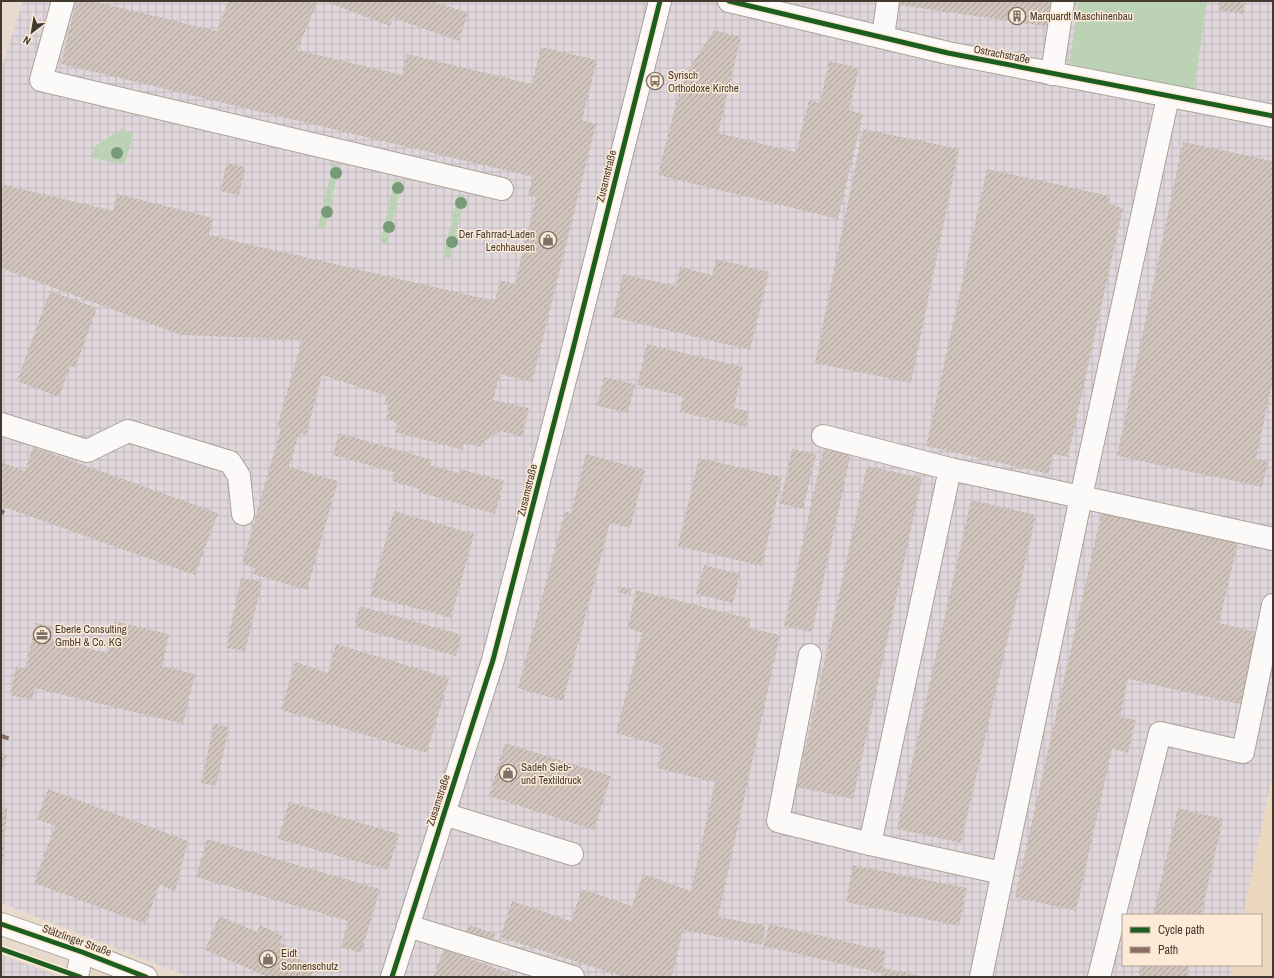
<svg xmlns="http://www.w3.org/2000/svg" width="1274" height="978" font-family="'Archivo Narrow',sans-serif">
	<defs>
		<pattern id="industrial-grid" width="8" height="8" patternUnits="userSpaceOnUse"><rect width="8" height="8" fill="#e0d7dd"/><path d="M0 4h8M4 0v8" fill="none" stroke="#c1b9be"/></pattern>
		<pattern id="building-hatch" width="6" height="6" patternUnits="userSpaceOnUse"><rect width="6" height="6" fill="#d1c4bd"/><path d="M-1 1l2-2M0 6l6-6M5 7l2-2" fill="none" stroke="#aba09a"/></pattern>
	</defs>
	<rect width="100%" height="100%" fill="#e8dbce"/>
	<path fill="#ecd7bf" d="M1273,773V977H1230L1233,965H1261V915H1243Z"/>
	<g fill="url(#industrial-grid)">
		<path d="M23,1H1273V772L1243,915H1123V965H1232L1230,977H190L1,903V70Z"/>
		<path d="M1,955L62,977H1Z"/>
	</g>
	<g fill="#bbd3b4">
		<path d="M1079,1H1207L1194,90L1069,64Z"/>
		<path d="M121,129L134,133L124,165L93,158L94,147Z"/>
		<path d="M333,164L339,166L325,229L318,227Z"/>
		<path d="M395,179L402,181L387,244L380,242Z"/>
		<path d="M458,194L465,196L450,258L443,257Z"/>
	</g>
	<g fill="url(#building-hatch)">
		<path d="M76,1H92L217,31L228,1H318L297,50L402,75L407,54L532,84L541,47L597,60L582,120L596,124L532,382L500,374L493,400L529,408L522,437L500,431L482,443L481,447L464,443L463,450L395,432L398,423L386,419L389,405L384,404L387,396L322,375L306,435L299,433L289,467L338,481L307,590L253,574L255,568L242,564L281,428L277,427L302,340L181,335L1,268V184L113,211L117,194L213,218L209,235L495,301L500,280L515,284L536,197L528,195L533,177L61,64Z"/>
		<path d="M324,1H432L468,13L459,41L393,18L390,26Z"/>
		<path d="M892,1H1061L1057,28L892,4Z"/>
		<path d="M1220,1H1245L1243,14L1218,10Z"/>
		<path d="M714,30L741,37L718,133L796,152L809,100L820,103L829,61L859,68L849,110L863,114L838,219L658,175L682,80Z"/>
		<path d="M863,129L959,149L911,383L815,363Z"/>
		<path d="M1183,142L1273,161V379L1256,459L1268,462L1262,487L1117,456Z"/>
		<path d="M227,163L245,167L239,195L220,191Z"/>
		<path d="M987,169L1110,196L1109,204L1123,208L1068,457L1053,454L1049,474L926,446Z"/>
		<path d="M716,259L769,272L750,350L613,317L623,274L676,286L680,267L712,275Z"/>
		<path d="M50,291L97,308L75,368L70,366L59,397L17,381Z"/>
		<path d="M647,344L743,367L734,408L749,411L746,427L680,412L683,396L637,385Z"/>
		<path d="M604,377L635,384L628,413L597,406Z"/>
		<path d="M339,433L432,460L430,465L459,473L460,469L504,481L495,514L418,492L419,489L392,481L394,472L333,455Z"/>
		<path d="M33,447L218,513L195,575L1,506V462L25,471Z"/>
		<path d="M824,447L851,453L812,632L784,626Z"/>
		<path d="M792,449L816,454L803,509L780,504Z"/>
		<path d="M586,454L645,470L630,528L610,523L563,701L518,688L565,511L571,513Z"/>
		<path d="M699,458L782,477L762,566L678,546Z"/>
		<path d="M867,466L922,478L853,799L797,787Z"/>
		<path d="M971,500L1036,515L961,843L897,829Z"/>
		<path d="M394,511L474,534L451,618L370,596Z"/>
		<path d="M1102,511L1238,542L1219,623L1265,634L1248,706L1128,679L1120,717L1136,720L1128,753L1112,749L1076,911L1015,897Z"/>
		<path d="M704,565L740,574L733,603L696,594Z"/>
		<path d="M241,578L262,582L245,651L226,648Z"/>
		<path d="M619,586L632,589L630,595L617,592Z"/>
		<path d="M636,590L751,619L749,628L780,635L718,917L765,926L762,945L683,930L672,977H624L500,937L512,901L571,921L582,889L632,906L643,874L691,891L715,782L657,768L663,746L616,733L642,633L628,628Z"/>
		<path d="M360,606L462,635L456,656L354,627Z"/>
		<path d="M114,621L169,634L162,666L195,674L183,724L35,688L32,700L10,695L16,667L25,669L36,623L53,627L50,639L107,653Z"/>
		<path d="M336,644L449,678L427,753L281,710L295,662L328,673Z"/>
		<path d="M214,724L229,727L216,786L201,783Z"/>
		<path d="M505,743L611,776L594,830L489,796Z"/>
		<path d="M1,753L7,755L1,773Z"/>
		<path d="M48,789L188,841L175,892L160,884L145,924L34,883L55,826L37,819Z"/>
		<path d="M289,802L399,834L388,870L278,839Z"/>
		<path d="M1,807L7,809L2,868H1Z"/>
		<path d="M1178,808L1223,819L1201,915H1153Z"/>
		<path d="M207,839L380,889L361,953L341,947L348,921L196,877Z"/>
		<path d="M853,865L967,888L959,926L846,902Z"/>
		<path d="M219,916L257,932L260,925L283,936L280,943L299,951L296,958L316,966L311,977H268L205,950Z"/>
		<path d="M769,924L886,951L882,968L928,977H881V973L764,946Z"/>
		<path d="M468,925L496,934L491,947L464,937Z"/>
		<path d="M444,949L519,977H433Z"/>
		<path d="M1141,965H1189L1186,977H1139Z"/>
	</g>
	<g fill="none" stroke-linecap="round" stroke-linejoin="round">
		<defs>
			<g id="minor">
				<path d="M63,1L41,80L502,189"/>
				<path d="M729,1L948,53L1273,116"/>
				<path d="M883,37L888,1"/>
				<path d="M1052,74L1063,1"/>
				<path d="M1168,97L1081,497L1273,539"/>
				<path d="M1,424L87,451L128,431L230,462L239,476L243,514"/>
				<path d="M823,436L950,469"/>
				<path d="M810,655L778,821L870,844L950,469L1081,497L981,977"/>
				<path d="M444,814L572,854"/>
				<path d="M870,844L1002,873"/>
				<path d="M1,924L82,952L146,977"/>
				<path d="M408,926L573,977"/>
				<path d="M77,977L82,952"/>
				<path d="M392,977L493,660L573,349L660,1"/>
				<path d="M1099,977L1160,733L1243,752L1273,605"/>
			</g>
		</defs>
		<use href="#minor" stroke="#aba196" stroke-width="24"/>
		<use href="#minor" stroke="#fcfaf8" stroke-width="22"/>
		<g stroke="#8d6e63" stroke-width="4" stroke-dasharray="8 4" stroke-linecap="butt">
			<path d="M1,511L4,513"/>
			<path d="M1,736L11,739"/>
		</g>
		<defs>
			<g id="cycleway">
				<path d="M729,1L948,53L1273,116"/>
				<path d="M1,924L82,952L146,977"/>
				<path d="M1,949L80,977"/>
				<path d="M392,977L493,660L573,349L660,1"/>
			</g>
		</defs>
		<use href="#cycleway" stroke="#fdead6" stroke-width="8"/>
		<use href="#cycleway" stroke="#1b5e20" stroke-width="5"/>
	</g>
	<g fill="#779a77">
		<circle cx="117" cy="153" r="6"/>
		<circle cx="336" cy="173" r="6"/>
		<circle cx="398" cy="188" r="6"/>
		<circle cx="461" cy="203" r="6"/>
		<circle cx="327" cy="212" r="6"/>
		<circle cx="389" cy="227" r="6"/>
		<circle cx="452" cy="242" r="6"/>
	</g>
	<defs>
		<symbol id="building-ring" viewBox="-11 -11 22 22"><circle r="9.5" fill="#fdead6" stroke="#7d7267" stroke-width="1.5"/><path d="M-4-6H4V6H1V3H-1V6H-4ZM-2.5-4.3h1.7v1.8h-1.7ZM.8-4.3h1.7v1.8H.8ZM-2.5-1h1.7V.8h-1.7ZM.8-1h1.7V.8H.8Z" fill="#7d7267"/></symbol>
		<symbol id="bus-ring" viewBox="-11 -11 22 22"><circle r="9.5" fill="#fdead6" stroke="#7d7267" stroke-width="1.5"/><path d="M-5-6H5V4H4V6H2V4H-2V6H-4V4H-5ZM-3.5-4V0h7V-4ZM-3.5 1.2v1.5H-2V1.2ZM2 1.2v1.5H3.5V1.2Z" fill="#7d7267"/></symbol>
		<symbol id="shop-ring" viewBox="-11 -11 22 22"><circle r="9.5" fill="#fdead6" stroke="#7d7267" stroke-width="1.5"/><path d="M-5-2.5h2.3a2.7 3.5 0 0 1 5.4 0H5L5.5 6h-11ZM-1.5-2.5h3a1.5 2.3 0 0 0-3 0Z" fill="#7d7267"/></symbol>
		<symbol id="office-ring" viewBox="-11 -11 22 22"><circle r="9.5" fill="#fdead6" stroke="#7d7267" stroke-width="1.5"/><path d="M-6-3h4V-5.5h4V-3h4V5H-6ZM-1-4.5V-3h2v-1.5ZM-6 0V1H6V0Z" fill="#7d7267"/></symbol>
	</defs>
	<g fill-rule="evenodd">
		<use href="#building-ring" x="1007" y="6" width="20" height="20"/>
		<use href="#bus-ring" x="645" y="71" width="20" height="20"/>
		<use href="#shop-ring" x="538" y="230" width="20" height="20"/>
		<use href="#office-ring" x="32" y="625" width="20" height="20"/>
		<use href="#shop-ring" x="498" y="763" width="20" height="20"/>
		<use href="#shop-ring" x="258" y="949" width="20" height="20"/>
	</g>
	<g text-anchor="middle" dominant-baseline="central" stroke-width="3" stroke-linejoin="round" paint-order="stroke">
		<g font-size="11" fill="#43392f" stroke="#fdead6" text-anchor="start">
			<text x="1030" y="16">Marquardt Maschinenbau</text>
			<text x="668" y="75">Syrisch<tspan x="668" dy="13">Orthodoxe Kirche</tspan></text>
			<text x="535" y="234" text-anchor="end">Der Fahrrad-Laden<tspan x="535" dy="13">Lechhausen</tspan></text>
			<text x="55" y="629">Eberle Consulting<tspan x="55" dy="13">GmbH &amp; Co. KG</tspan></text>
			<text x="521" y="767">Sadeh Sieb-<tspan x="521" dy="13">und Textildruck</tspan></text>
			<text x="281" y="953">Eidt<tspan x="281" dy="13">Sonnenschutz</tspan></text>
		</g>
		<g font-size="11" fill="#43392f" stroke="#fdead6">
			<text transform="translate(1002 54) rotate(11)">Ostrachstraße</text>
			<text transform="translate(606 176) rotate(-76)">Zusamstraße</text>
			<text transform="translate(527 490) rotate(-76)">Zusamstraße</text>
			<text transform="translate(438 800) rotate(-72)">Zusamstraße</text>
			<text transform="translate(77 940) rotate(20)">Stätzlinger Straße</text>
		</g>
	</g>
	<rect width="1274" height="978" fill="none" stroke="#43392f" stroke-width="4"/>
	<rect x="1122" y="914" width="140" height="52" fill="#fdead6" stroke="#b3a393"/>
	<rect x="1130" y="927" width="20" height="6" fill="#1b5e20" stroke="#b3a393"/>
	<text x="1158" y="934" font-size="12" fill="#43392f">Cycle path</text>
	<rect x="1130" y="947" width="20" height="6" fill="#8d6e63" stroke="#b3a393"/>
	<text x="1158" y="954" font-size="12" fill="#43392f">Path</text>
	<g transform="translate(32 32) rotate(211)" stroke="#fdead6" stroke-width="3" paint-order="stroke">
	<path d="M0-3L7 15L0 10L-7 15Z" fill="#43392f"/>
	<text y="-6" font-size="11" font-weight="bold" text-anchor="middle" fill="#43392f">N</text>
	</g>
</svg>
